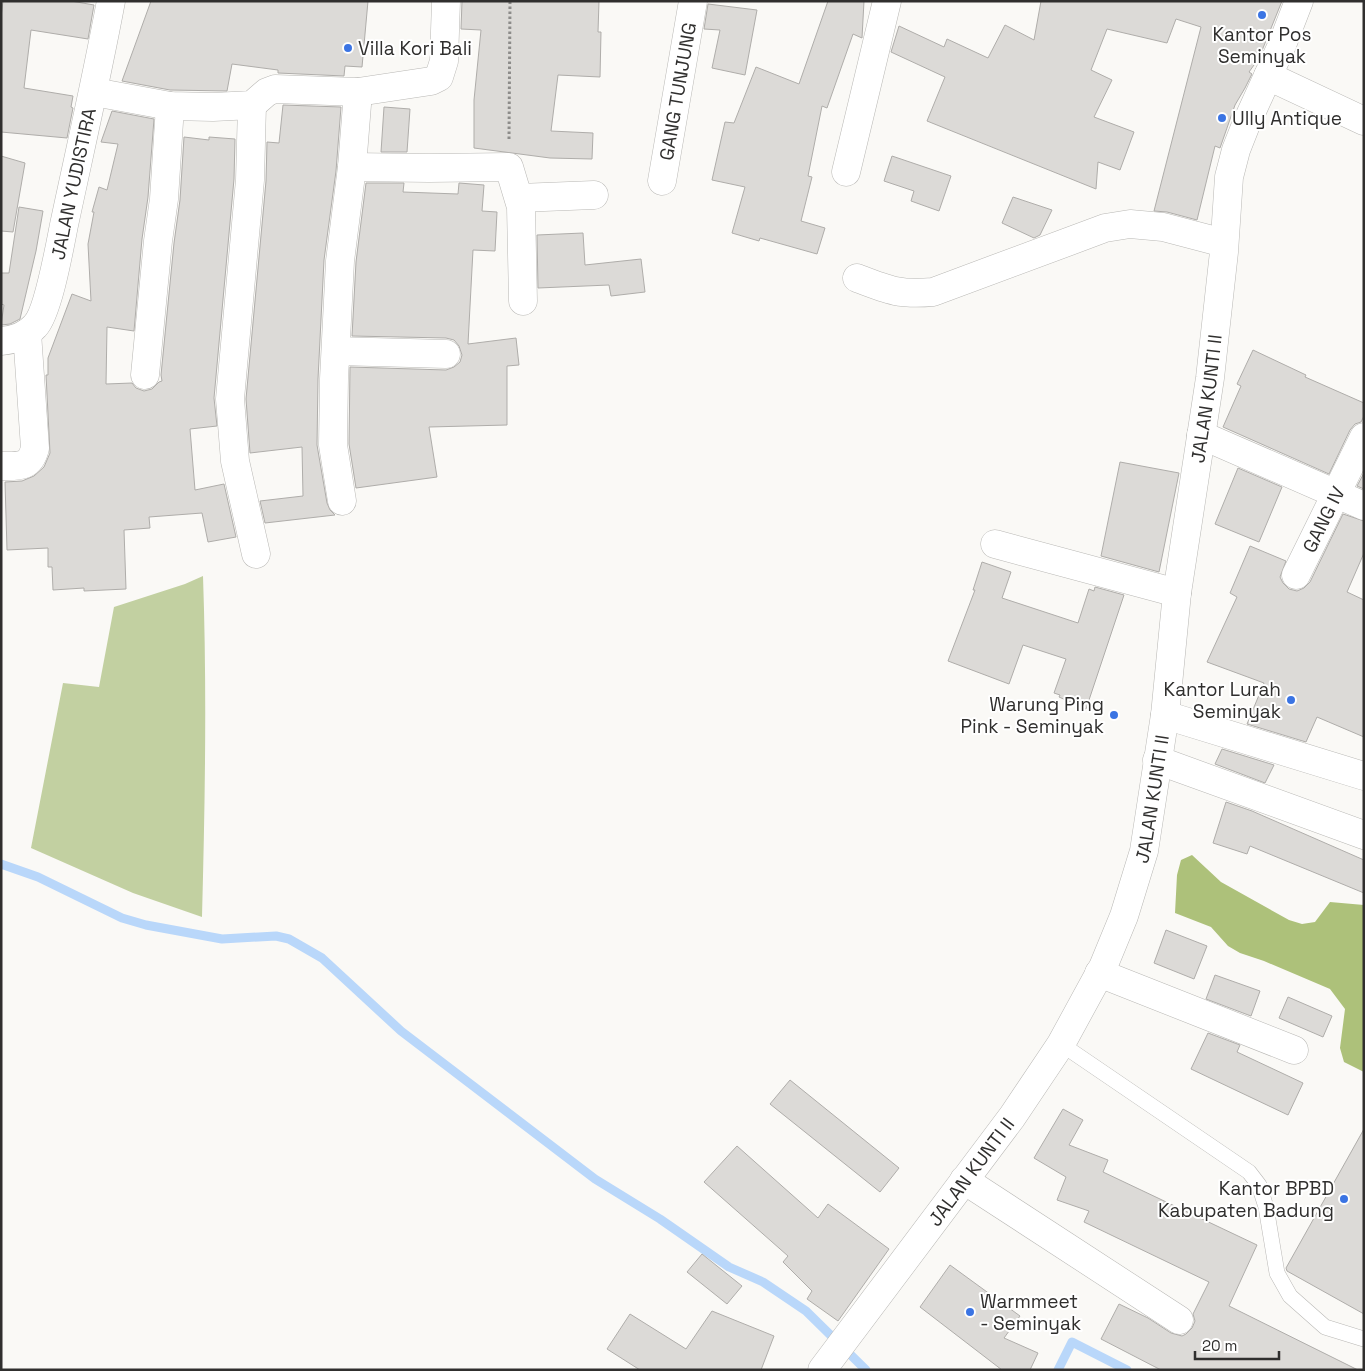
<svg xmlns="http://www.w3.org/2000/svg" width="1365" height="1371" font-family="'Space Grotesk',sans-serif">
	<rect width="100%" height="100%" fill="#faf9f6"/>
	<path fill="#c2d0a1" d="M203,576C207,690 205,803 202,917L133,893L31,848L63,683L99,687L114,607L185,584Z"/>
	<path fill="#adc17a" d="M1192,855L1221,882L1289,920L1302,924L1315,922L1330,902L1364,905V1072L1344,1062L1340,1048L1345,1009L1330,989L1264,961L1240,953L1228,946L1211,927L1175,913L1177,875L1181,860Z"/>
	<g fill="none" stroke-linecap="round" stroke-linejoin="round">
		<g stroke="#b9d7fa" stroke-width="9">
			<path d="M1,864L38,877L122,918L146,925L222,939L276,936L289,939L322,958L401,1031L595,1179L660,1219L729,1267L763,1282L806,1311L866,1370"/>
			<path d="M1058,1370L1072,1342L1127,1370"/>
		</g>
	</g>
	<g fill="#dcdad7" stroke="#afadaa">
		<path d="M3,1H71L94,5L88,39L31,30L24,88L73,96L71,107L73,108L67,138L1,132V17Z"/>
		<path d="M151,1H368L362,67L345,66L344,76L278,73V70L232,64L227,91L170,90L122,81Z"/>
		<path d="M462,1H599L598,32H601L600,77L558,75L551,131L593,133L592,159L550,158L474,148V100L481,30L461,29Z"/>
		<path d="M828,1H864L862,38L853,34L827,108L822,106L808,176L812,177L801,221L825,228L817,254L760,238L759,241L732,233L745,187L712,180L725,122L734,123L756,67L799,84Z"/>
		<path d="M1041,1H1282L1259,58L1249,72L1252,74L1245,88L1235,105L1220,148L1215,146L1197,220L1167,212L1154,211L1201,27L1176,19L1167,43L1107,29L1091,70L1112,80L1094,117L1134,132L1120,170L1098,162L1096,189L927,121L945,77L891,52L899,26L944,47L947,39L988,58L1005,25L1034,40Z"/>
		<path d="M708,4L757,10L745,75L712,68L720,30L704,29Z"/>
		<path d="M283,105L341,107L336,171L324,260L318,379L317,445L327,503L330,510L335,515L265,523L260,501L303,496L302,447L250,453L246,399L266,181L267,142L279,143Z"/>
		<path d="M384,107L410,109L407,152H381Z"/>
		<path d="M112,111L154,119L148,197L142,239L134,331L107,327L106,384L132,383L136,388L144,391L152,389L159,382L162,381L161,375L174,243L180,200L184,137L209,140V137L235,139L234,179L214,398L217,426L190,429L195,490L224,484L236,537L208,542L202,513L149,517L150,528L124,530L126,589L84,591V588L53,590L52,567H48V548L7,550L5,482L22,481L34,476L44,467L50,453L46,375H48V358L72,294L91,301L88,244L94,212H92L99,187L107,190L118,144L101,142Z"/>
		<path d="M1,156L25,163L13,232L1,231Z"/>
		<path d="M892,156L951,176L939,211L911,201L914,191L884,181Z"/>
		<path d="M366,183H404L403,192L458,194L459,183L484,185L482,211L497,212L495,251L473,250L468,344L516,338L519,365L507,366V425L429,427L437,477L356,488L349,444L350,367L446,370L454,367L460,362L462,355L459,346L454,340L446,338L352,336L356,262Z"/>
		<path d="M1013,197L1052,210L1040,235L1034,238L1002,223Z"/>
		<path d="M19,207L43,211L36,251L20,319L10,324L1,325L4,305L1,304V273H9Z"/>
		<path d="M583,233L585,265L641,259L645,292L611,296L609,285L538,288L537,235Z"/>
		<path d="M1253,350L1306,375L1305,377L1364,403V416L1361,422L1355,424L1350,430L1329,474L1223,427L1241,386L1237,384Z"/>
		<path d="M1120,462L1179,473L1159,572L1101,556Z"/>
		<path d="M1238,468L1282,487L1259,542L1215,524Z"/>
		<path d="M1364,473V489L1357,486Z"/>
		<path d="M1343,514L1364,521V553L1347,592L1364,600V737L1317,717L1306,742L1247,724L1264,683L1207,662L1237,597L1230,593L1250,546L1286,561L1280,577L1283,583L1289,589L1297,591L1304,588L1310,582Z"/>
		<path d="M982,562L1011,572L1002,598L1078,623L1089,589L1094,591L1095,587L1124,595L1086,709L1059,697L1060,695L1054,693L1066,659L1023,645L1009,684L948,661L975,590H973Z"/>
		<path d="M1222,749L1274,765L1265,783L1215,764Z"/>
		<path d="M1226,802L1252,811L1364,860V893L1250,846L1247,854L1213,843Z"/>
		<path d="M1166,930L1207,946L1194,979L1154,963Z"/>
		<path d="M1215,975L1260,991L1251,1016L1206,999Z"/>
		<path d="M1288,997L1332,1016L1323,1037L1279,1018Z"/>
		<path d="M1208,1033L1240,1045L1237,1052L1303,1083L1288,1115L1191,1069Z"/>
		<path d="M790,1080L899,1168L880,1192L770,1104Z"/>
		<path d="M1063,1109L1083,1120L1069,1145L1108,1160L1103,1172L1257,1245L1229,1306L1358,1370H1161L1101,1339L1119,1304L1148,1318L1171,1333L1182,1336L1186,1334L1192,1328L1195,1321L1193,1314L1209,1282L1084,1222L1089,1211L1057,1200L1066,1177L1034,1158Z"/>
		<path d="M1364,1129V1314L1287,1271L1286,1268Z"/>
		<path d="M737,1146L818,1218L828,1204L889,1249L838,1321L807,1299L812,1291L783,1262L788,1256L704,1182Z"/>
		<path d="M702,1254L742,1286L727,1304L687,1272Z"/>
		<path d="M950,1265L1020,1316L1004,1338L1038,1353L1030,1370H1002L920,1307Z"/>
		<path d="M712,1311L774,1336L761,1370H640L607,1349L630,1314L686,1349Z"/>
	</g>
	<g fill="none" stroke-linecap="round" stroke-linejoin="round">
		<defs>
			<path id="lane" d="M1061,1044L1249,1172L1259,1185L1266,1207L1277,1273L1290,1296L1325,1327L1364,1339"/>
			<g id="street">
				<path d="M1268,76L1364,121"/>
				<path d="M94,92L170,106L213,107L252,105L267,92L275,89L358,92L431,81L439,77L444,61L446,1"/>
				<path d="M252,105L250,180L230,399L235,461L256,554"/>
				<path d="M352,167L429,168L509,167L521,207L523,301"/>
				<path d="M846,172L887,1"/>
				<path id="s1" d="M662,181L693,1"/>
				<path d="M519,198L594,195"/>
				<path d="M857,278C888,290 899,295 933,292L1105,228L1130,224L1163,227L1224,243"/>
				<path id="s2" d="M1,341C14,340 26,336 35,326C48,313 60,245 64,225C80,150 97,76 111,1"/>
				<path d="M336,351L446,354"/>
				<path d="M145,375L158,241L164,199L170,106"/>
				<path d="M1201,435L1364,506"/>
				<path d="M1,466C19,466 30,468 35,448L27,333"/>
				<path d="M342,501L333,445L334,379L340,261L352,167L358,92"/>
				<path d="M995,544L1177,593"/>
				<path id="s3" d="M1296,575L1364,437"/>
				<path d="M1165,715L1364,776"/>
				<path d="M1157,760L1364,835"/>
				<path d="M1099,973L1294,1050"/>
				<path d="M964,1180L1179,1320"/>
			</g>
			<g id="secondary">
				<path id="s4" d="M822,1370L1012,1117L1061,1044L1103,967L1124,916L1144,851L1165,715L1177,593L1210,378L1224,252L1229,177L1236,150L1247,122L1282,45L1299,1"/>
			</g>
		</defs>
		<use href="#lane" stroke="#b9b8b5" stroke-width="16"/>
		<use href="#street" stroke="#b9b8b5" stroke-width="29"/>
		<use href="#secondary" stroke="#b9b8b5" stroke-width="29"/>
		<path stroke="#8c8b89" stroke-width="3" stroke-dasharray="2.5 2.5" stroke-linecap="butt" d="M509,139L510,1"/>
		<use href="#lane" stroke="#fff" stroke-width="15"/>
		<use href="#street" stroke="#fff" stroke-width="28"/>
		<use href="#secondary" stroke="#fff" stroke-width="28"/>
	</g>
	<g fill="#3b74e3" stroke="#fff" stroke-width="2">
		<circle cx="1262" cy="15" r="5"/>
		<circle cx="348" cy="48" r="5"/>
		<circle cx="1222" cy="118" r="5"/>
		<circle cx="1291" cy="700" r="5"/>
		<circle cx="1114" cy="715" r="5"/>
		<circle cx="1344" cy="1199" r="5"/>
		<circle cx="970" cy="1312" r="5"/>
	</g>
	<g text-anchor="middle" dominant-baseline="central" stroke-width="4" stroke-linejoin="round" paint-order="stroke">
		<g font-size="19" fill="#302f2e" stroke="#fff" text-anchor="start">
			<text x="1262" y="34" text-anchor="middle">Kantor Pos<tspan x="1262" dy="22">Seminyak</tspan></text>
			<text x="358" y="48">Villa Kori Bali</text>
			<text x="1232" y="118">Ully Antique</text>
			<text x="1281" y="689" text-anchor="end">Kantor Lurah<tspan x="1281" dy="22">Seminyak</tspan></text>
			<text x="1104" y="704" text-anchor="end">Warung Ping<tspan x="1104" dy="22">Pink - Seminyak</tspan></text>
			<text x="1334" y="1188" text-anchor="end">Kantor BPBD<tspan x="1334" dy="22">Kabupaten Badung</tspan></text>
			<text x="980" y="1301">Warmmeet<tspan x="980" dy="22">- Seminyak</tspan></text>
		</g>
		<g font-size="19" fill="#302f2e" stroke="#fff">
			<text stroke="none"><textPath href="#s1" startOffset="91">GANG TUNJUNG</textPath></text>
			<text stroke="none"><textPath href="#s2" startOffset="186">JALAN YUDISTIRA</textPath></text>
			<text stroke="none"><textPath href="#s4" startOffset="1072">JALAN KUNTI II</textPath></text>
			<text stroke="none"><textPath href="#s3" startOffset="62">GANG IV</textPath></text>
			<text stroke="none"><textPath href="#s4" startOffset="668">JALAN KUNTI II</textPath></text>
			<text stroke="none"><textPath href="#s4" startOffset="248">JALAN KUNTI II</textPath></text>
		</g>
	</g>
	<rect width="1365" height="1371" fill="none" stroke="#302f2e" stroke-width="5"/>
	<path d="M1195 1351v8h84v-8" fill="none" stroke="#302f2e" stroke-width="2.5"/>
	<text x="1202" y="1351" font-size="15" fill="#302f2e" stroke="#ffffff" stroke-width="4" paint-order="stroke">20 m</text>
</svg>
